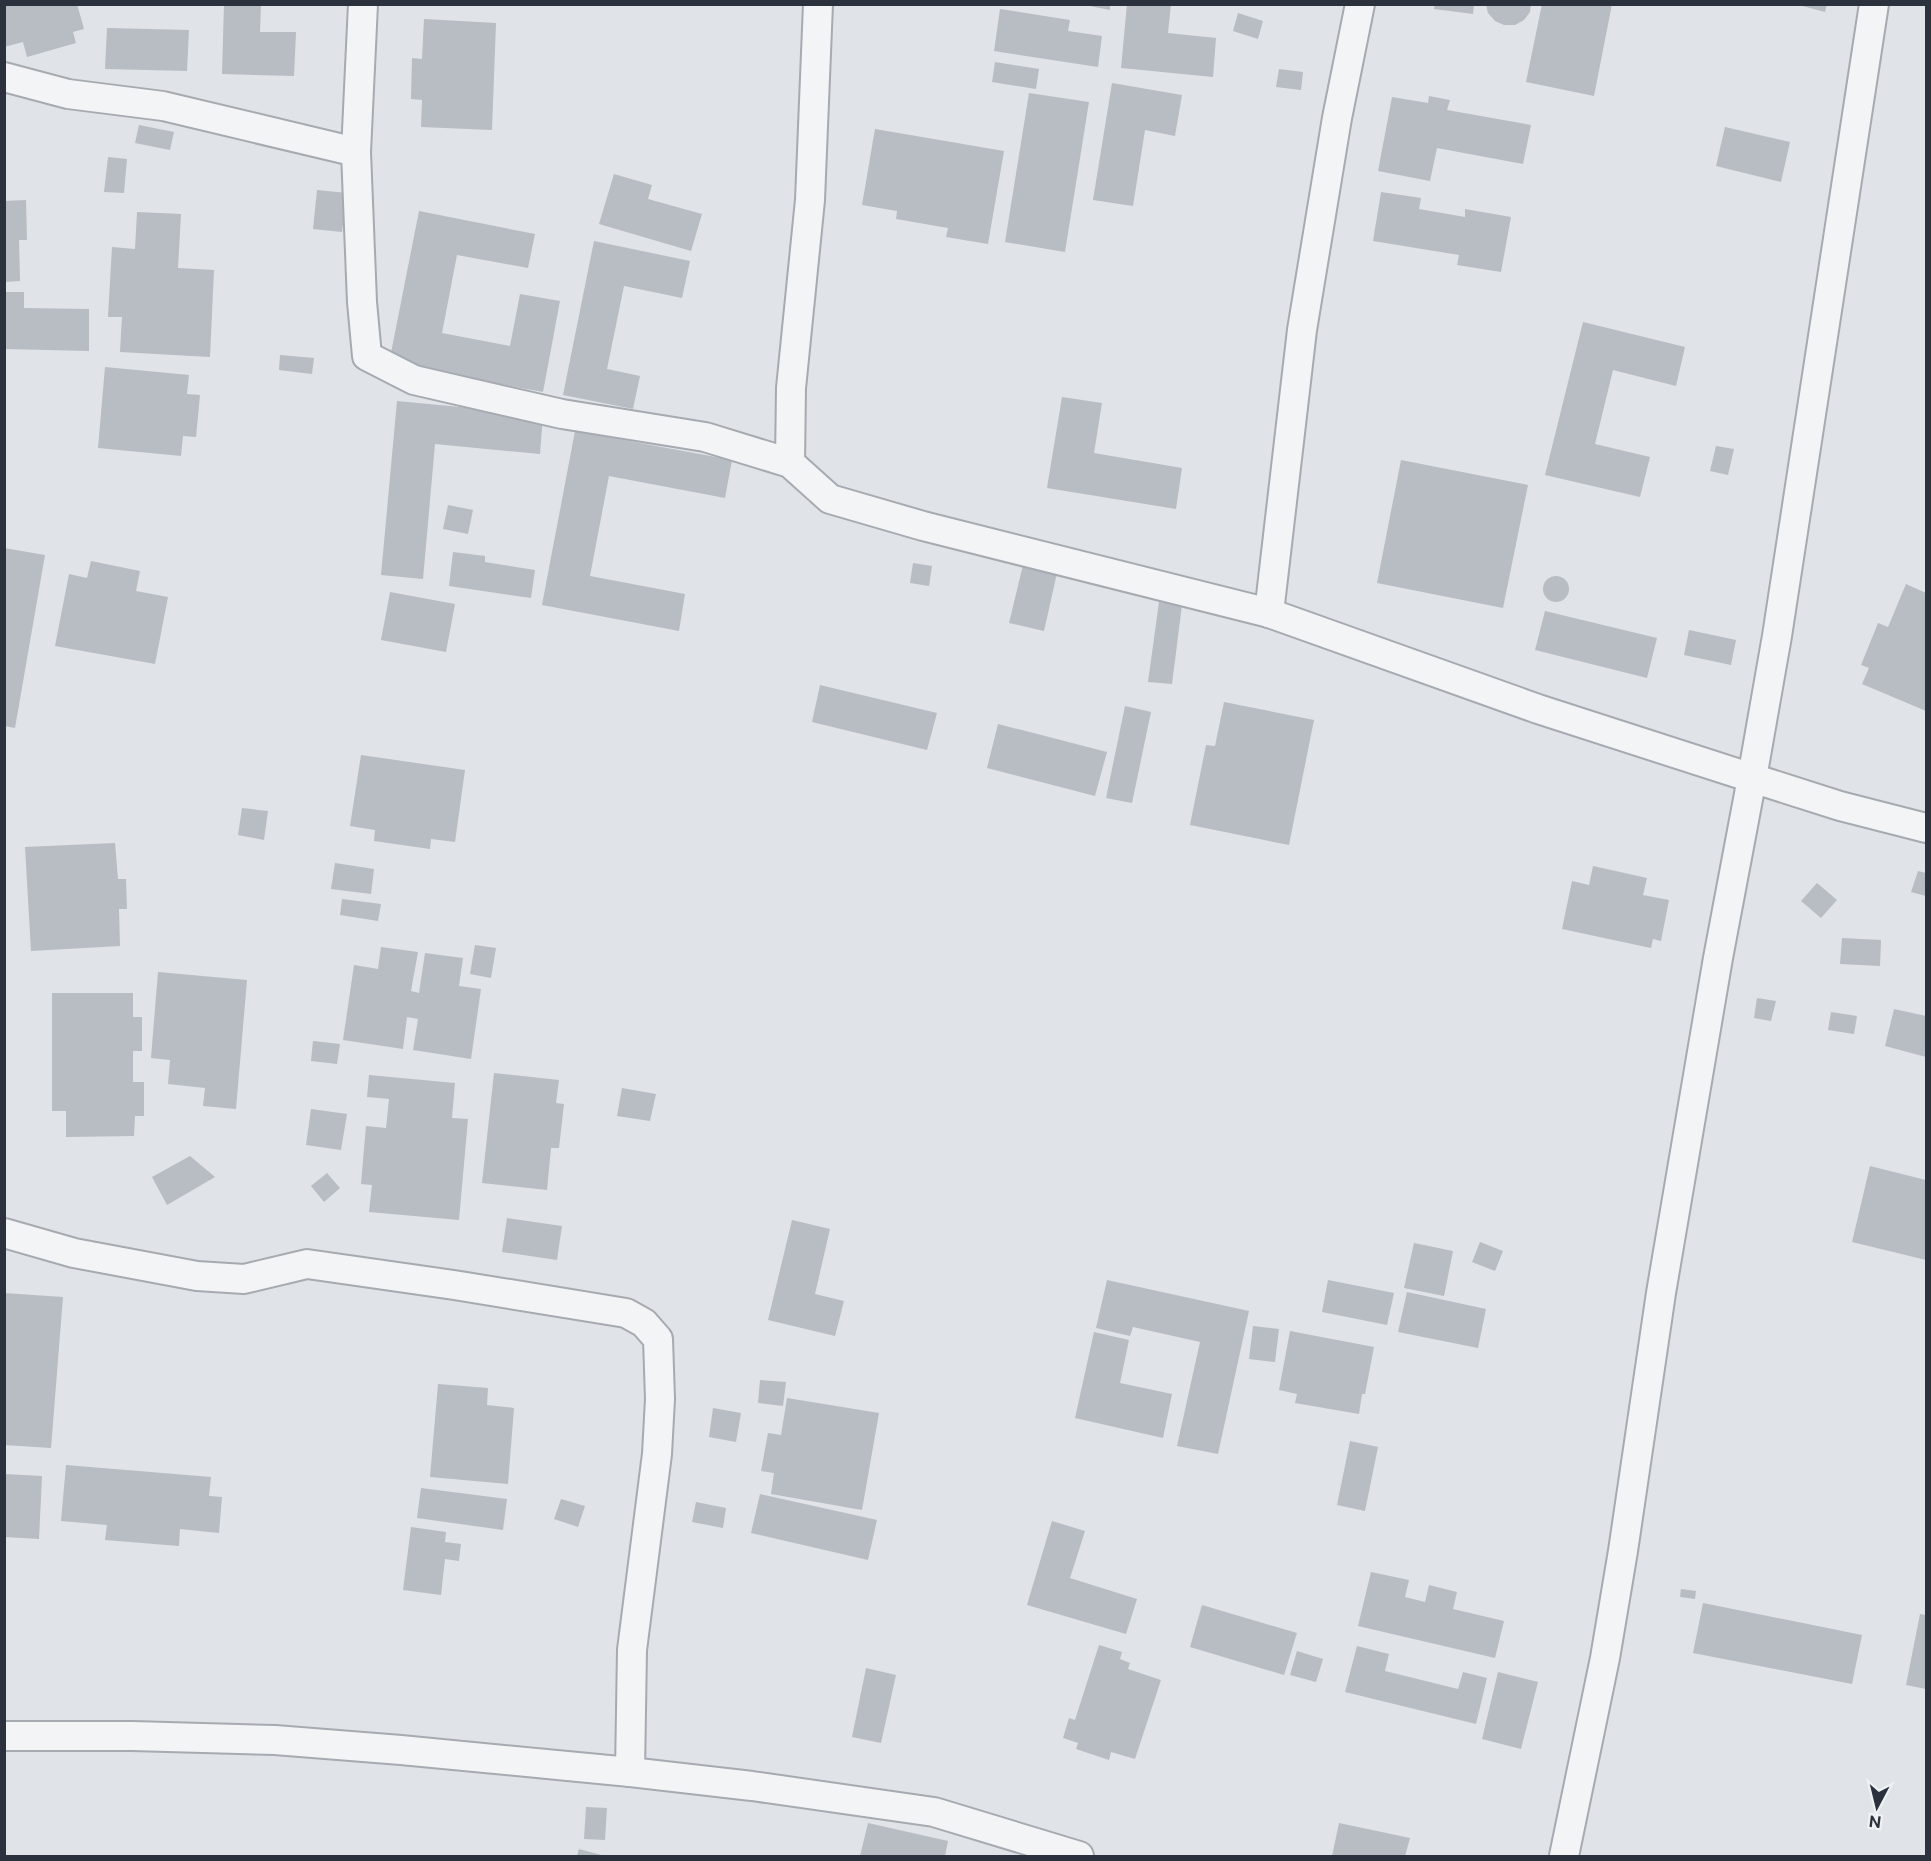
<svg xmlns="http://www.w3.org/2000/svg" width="1931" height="1861" font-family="'Public Sans',sans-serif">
	<rect width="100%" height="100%" fill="#e0e3e7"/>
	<g fill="#b8bdc3">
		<path d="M4,4H77L84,29L73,32L76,43L27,57L23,42L4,47Z"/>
		<path d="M224,4H261L260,32H296L294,76L222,74Z"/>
		<path d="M1080,4H1110V10Z"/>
		<path d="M1127,4H1171L1168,33L1216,38L1213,77L1121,68Z"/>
		<path d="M1435,4H1474L1473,14L1434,9Z"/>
		<path d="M1486,4H1531L1530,12L1524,20L1515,25H1504L1495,21L1488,13Z"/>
		<path d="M1542,4H1612L1594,96L1526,82Z"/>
		<path d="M1795,4H1827L1825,12Z"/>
		<path d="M1000,9L1070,20L1068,31L1102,36L1098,67L994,51Z"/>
		<path d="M1238,13L1263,21L1258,39L1233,31Z"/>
		<path d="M424,19L496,23L492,130L421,127L422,100L411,99L412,58L422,59Z"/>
		<path d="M107,28L189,30L187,71L105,69Z"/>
		<path d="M995,62L1039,69L1036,89L992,82Z"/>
		<path d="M1279,69L1303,72L1301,90L1276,87Z"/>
		<path d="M1112,83L1182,95L1175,136L1145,130L1133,206L1093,200Z"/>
		<path d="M1029,93L1089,102L1065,252L1005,242Z"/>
		<path d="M1429,96L1450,100L1447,110L1531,125L1523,164L1437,148L1430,181L1378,171L1392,97L1428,103Z"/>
		<path d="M139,125L174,132L170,150L135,143Z"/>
		<path d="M1725,127L1790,142L1781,182L1716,166Z"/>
		<path d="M875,129L1004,151L988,244L946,237L948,228L896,219L897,211L862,205Z"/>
		<path d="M108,157L127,159L124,193L104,192Z"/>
		<path d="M614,174L652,185L648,199L702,214L691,251L599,224Z"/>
		<path d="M317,190L347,193L342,232L313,229Z"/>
		<path d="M1381,192L1421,198L1419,209L1465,217V209L1511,217L1501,272L1457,265L1459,255L1373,241Z"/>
		<path d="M26,200L27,240H19L20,281L4,282V201Z"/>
		<path d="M419,211L535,234L528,268L457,255L442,333L510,346L520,294L560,301L543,392L389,363Z"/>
		<path d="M137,212L181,214L178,268L214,270L210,357L120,352L122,317H108L112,247L135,249Z"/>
		<path d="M594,241L690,261L682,298L624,286L607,369L640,376L633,409L563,395Z"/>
		<path d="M4,292H24V308L89,309V351L4,349Z"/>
		<path d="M1583,322L1685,347L1676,386L1613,370L1595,444L1650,457L1640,497L1545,475Z"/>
		<path d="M280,355L314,358L312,374L279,370Z"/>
		<path d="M105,367L189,375L187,394L200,395L196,437L183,436L181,456L98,448Z"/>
		<path d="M1062,397L1102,403L1094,453L1182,468L1176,509L1047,488Z"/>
		<path d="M397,401L543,415L540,454L435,444L423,579L381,575Z"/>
		<path d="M575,431L732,460L725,498L609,476L590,576L685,594L679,631L542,605Z"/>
		<path d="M1716,446L1734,449L1728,475L1710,471Z"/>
		<path d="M1401,460L1528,485L1503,608L1377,583Z"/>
		<path d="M448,505L473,510L468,534L443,529Z"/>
		<path d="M4,548L45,555L15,728L4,726Z"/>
		<path d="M453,552L485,556V562L535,570L531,598L449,586Z"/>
		<path d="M91,561L140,571L136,591L168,597L155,664L55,646L69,574L87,578Z"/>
		<path d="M913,563L932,566L929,586L910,583Z"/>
		<path d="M1023,565L1057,573L1044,631L1009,623Z"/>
		<circle cx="1556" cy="589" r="13"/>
		<path d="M1906,584L1926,593V711L1862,684L1869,668L1861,665L1878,623L1888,627Z"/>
		<path d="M390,592L455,604L446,652L381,640Z"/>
		<path d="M1159,602L1182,605L1172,684L1148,682Z"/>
		<path d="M1545,611L1657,638L1647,678L1535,650Z"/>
		<path d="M1689,630L1736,640L1731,665L1684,655Z"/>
		<path d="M820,685L937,713L927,750L812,722Z"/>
		<path d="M1224,702L1314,720L1289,845L1190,825L1206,745L1215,746Z"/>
		<path d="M1125,706L1151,712L1132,803L1106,798Z"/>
		<path d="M998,724L1107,752L1095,796L987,768Z"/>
		<path d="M361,755L465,770L455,842L431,839L430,849L374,841L375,830L350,826Z"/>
		<path d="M242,808L268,811L264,840L238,835Z"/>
		<path d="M115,843L118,879H126L127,909H119L120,946L31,951L25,847Z"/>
		<path d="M335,863L374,869L371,894L331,889Z"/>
		<path d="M1593,866L1647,878L1643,895L1669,900L1661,941L1653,939L1651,948L1562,929L1572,881L1589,885Z"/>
		<path d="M1918,871L1926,873V896L1911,892Z"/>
		<path d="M1817,883L1837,900L1821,918L1801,901Z"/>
		<path d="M342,899L381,904L378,921L340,915Z"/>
		<path d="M1842,938L1881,940L1880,966L1840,964Z"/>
		<path d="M475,945L496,948L491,978L470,974Z"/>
		<path d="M381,947L418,952L411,991L419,993L425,953L463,958L459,986L481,989L471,1059L413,1050L418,1019L407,1017L403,1049L343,1040L354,965L378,969Z"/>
		<path d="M158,972L247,980L236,1109L203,1106L205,1088L168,1084L170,1060L151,1058Z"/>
		<path d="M52,993H133V1017H142V1051H133V1082H144V1116H135L134,1136L66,1137V1111H52Z"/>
		<path d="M1757,998L1776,1001L1771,1021L1754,1018Z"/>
		<path d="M1894,1009L1926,1016V1057L1885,1046Z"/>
		<path d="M1831,1012L1857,1016L1854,1034L1828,1030Z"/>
		<path d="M313,1041L340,1044L337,1064L311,1061Z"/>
		<path d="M494,1073L559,1080L556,1103L564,1104L559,1148H551L547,1190L482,1183Z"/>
		<path d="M369,1075L455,1083L452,1118L468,1119L459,1220L369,1212L372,1185L361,1184L366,1126L386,1128L389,1099L367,1097Z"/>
		<path d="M622,1088L656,1094L650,1121L617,1116Z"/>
		<path d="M311,1109L347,1114L341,1150L306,1145Z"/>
		<path d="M190,1156L215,1177L167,1205L152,1177Z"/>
		<path d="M1870,1166L1926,1180V1260L1852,1242Z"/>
		<path d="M327,1173L340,1188L324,1202L311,1186Z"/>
		<path d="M507,1218L562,1226L557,1260L502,1252Z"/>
		<path d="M792,1220L830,1229L815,1294L844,1301L835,1336L768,1320Z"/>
		<path d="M1480,1242L1503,1251L1495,1271L1472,1262Z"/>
		<path d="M1414,1243L1453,1251L1444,1296L1404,1288Z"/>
		<path d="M1107,1280L1249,1311L1218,1454L1177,1446L1200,1342L1133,1327L1130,1336L1096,1328Z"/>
		<path d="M1328,1280L1394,1293L1387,1325L1322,1312Z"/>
		<path d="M1407,1292L1486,1309L1478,1348L1398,1332Z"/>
		<path d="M4,1293L63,1297L51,1448L4,1445Z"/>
		<path d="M1253,1326L1279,1329L1275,1362L1249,1359Z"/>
		<path d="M1290,1331L1374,1347L1365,1394H1362L1359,1414L1295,1403L1297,1394L1279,1390Z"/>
		<path d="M1094,1332L1129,1340L1120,1383L1172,1394L1163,1438L1075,1418Z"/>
		<path d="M760,1380L786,1382L783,1406L758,1403Z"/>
		<path d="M438,1384L488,1388L487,1405L514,1408L508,1484L430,1477Z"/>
		<path d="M787,1398L879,1413L862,1510L771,1494L774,1473L761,1471L768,1433L781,1435Z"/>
		<path d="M713,1408L741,1413L736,1442L709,1437Z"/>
		<path d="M1350,1441L1378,1447L1365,1511L1337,1505Z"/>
		<path d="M66,1465L211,1477L209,1496L222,1497L219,1533L180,1529L179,1546L105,1540L107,1525L61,1521Z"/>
		<path d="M4,1474L42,1476L39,1539L4,1537Z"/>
		<path d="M421,1488L507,1499L503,1530L417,1518Z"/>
		<path d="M760,1494L877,1520L868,1560L751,1533Z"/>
		<path d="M561,1499L585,1506L578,1527L554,1519Z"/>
		<path d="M696,1502L726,1508L723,1528L692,1522Z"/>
		<path d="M1052,1521L1085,1531L1070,1578L1137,1599L1126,1634L1027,1605Z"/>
		<path d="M411,1527L446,1532L445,1542L461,1544L459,1561L445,1559L441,1595L403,1590Z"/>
		<path d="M1371,1572L1409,1580L1405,1597L1425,1602L1429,1585L1457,1592L1453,1609L1504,1621L1495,1658L1358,1626Z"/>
		<path d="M1681,1589L1696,1591L1695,1599L1680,1597Z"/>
		<path d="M1703,1603L1862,1635L1852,1684L1693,1653Z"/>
		<path d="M1202,1605L1297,1633L1284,1675L1190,1647Z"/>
		<path d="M1920,1614L1926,1615V1689L1906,1685Z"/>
		<path d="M1099,1645L1122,1652L1120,1659L1130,1663L1128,1669L1161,1680L1135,1759L1111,1752L1109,1760L1076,1749L1078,1743L1063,1738L1069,1718L1075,1720Z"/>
		<path d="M1357,1646L1389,1654L1385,1671L1458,1689L1463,1672L1487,1678L1476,1724L1345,1692Z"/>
		<path d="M1297,1651L1323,1659L1316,1682L1290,1675Z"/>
		<path d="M866,1668L896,1675L881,1743L852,1737Z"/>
		<path d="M1498,1672L1538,1682L1521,1749L1482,1739Z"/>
		<path d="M586,1807L607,1808L605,1840L584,1839Z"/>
		<path d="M868,1823L948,1841L945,1856H860Z"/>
		<path d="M1339,1823L1410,1838L1405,1856H1332Z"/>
		<path d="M579,1849L605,1856H577Z"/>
	</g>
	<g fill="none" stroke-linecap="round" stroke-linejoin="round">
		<defs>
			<g id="street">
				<path d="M363,4L356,152L362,302L367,356L414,380L562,414L705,437L790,463L830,499L923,526L1269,613L1538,709L1752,778L1777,636L1874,4"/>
				<path d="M4,77L68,94L163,106L356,152"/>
				<path d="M790,463L791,388L810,200L818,4"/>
				<path d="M1269,613L1302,330L1337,118L1360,4"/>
				<path d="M4,1233L74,1253L197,1276L244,1279L307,1264L454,1285L626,1313L644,1323L658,1339L660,1399L657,1454L632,1650L630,1772"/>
				<path d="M4,1736H132L275,1740L401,1750L630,1772L752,1786L934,1812L1079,1856"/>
				<path d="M1564,1856L1605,1658L1623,1551L1661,1293L1718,958L1752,778L1840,806L1926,828"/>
			</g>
		</defs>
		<use href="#street" stroke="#a6aab1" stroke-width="32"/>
		<use href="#street" stroke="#f2f4f6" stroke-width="28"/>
	</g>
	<rect width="1931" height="1861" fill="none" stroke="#2b323d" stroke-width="12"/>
	<g transform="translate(1877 1807) rotate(187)" stroke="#eff2f5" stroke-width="4.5" paint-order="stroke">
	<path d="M0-4.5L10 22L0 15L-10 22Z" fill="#2b323d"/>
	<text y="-9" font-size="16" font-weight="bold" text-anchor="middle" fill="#2b323d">N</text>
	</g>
</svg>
